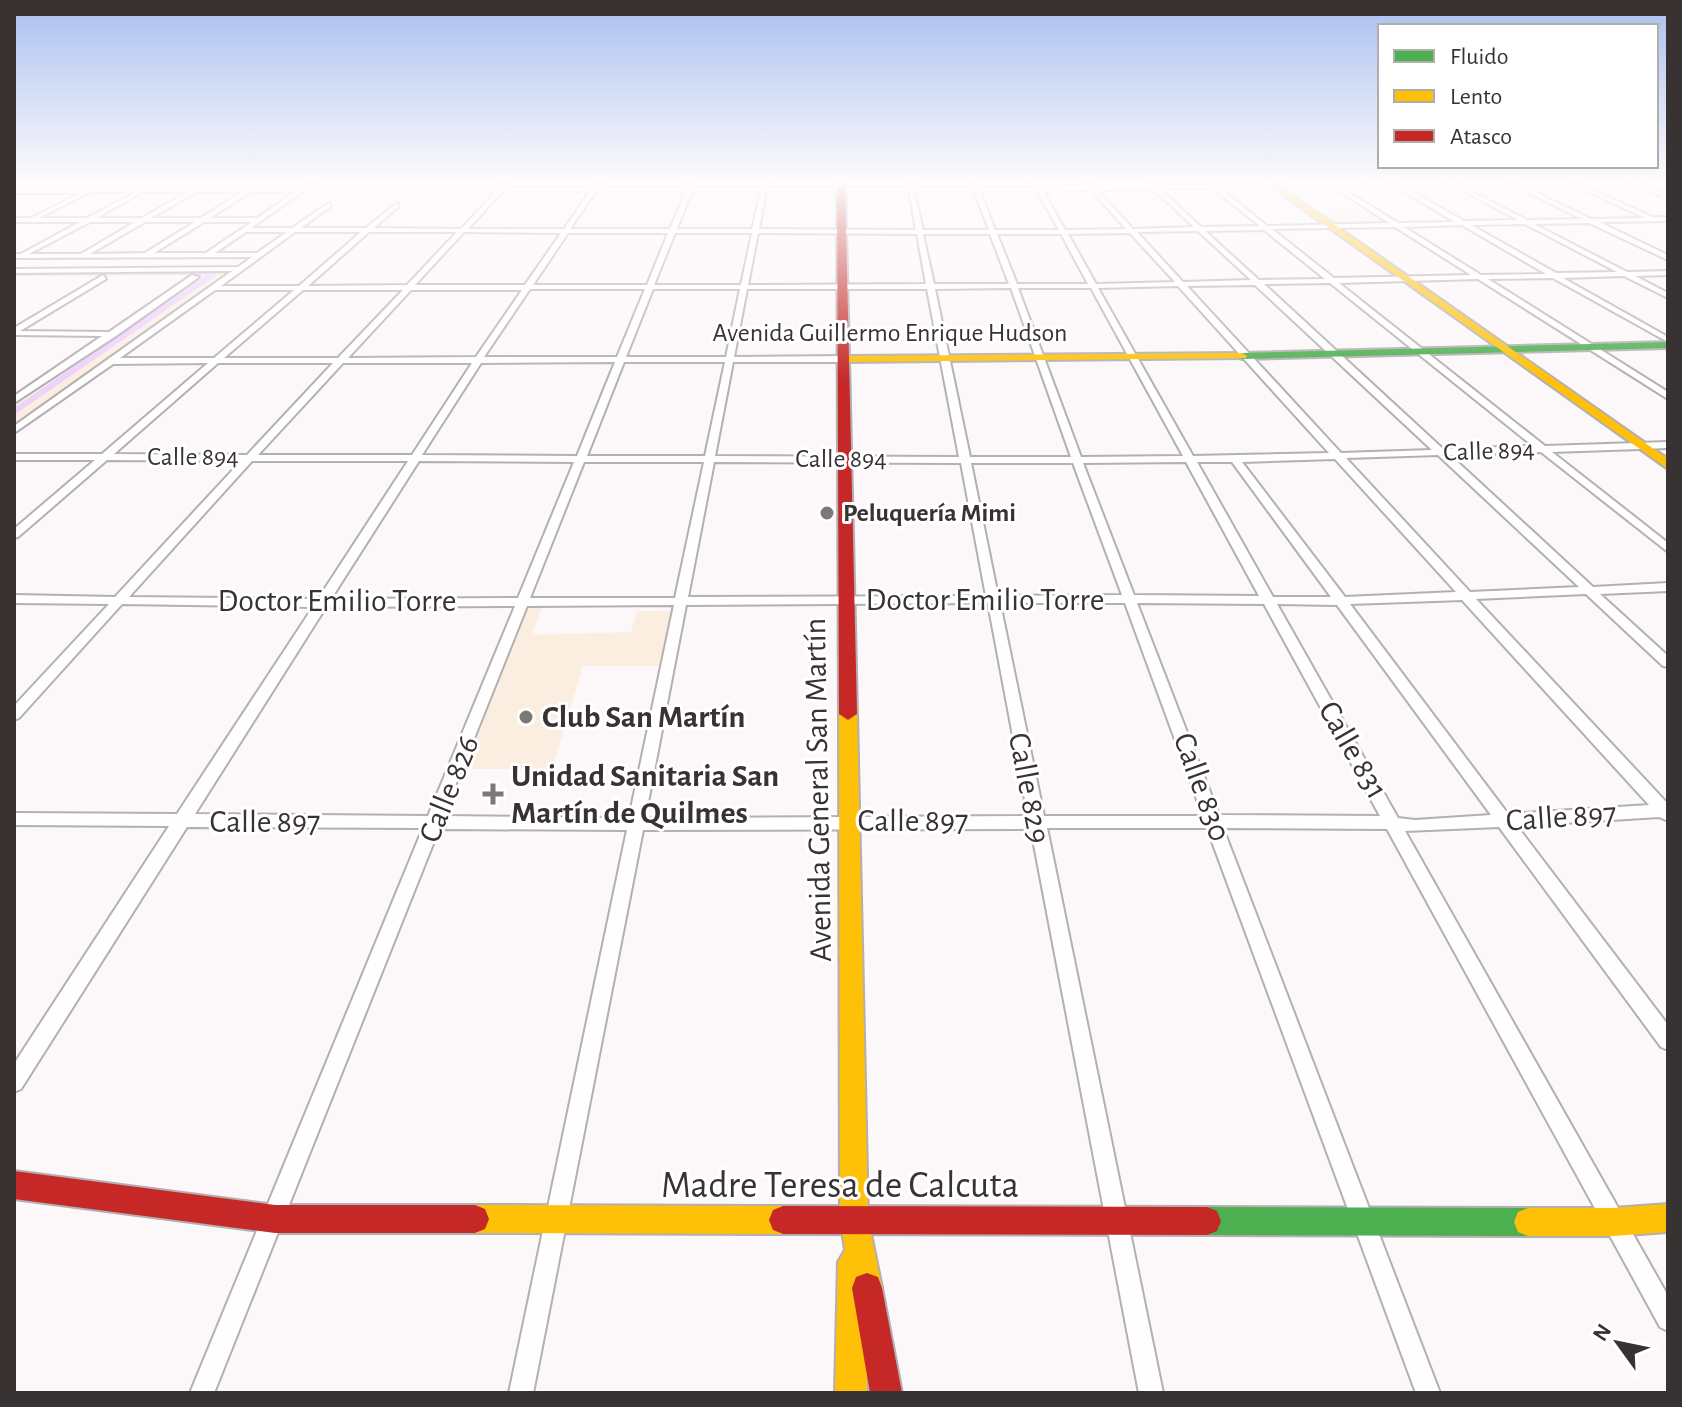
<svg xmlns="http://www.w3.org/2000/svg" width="1682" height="1407" font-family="'Alegreya Sans',sans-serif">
	<rect width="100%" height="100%" fill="#fcf7f8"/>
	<g fill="#fbeee1">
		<path d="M1370,212L1389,223L1336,225L1319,213Z"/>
		<path d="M208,270L232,272L14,426V403Z"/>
		<path d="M529,607H542L532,635L631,632L637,611H672L659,666H583L552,769H464Z"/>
	</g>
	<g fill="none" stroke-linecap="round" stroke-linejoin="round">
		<g fill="#edd2fc" fill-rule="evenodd">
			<path d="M327,183H334L304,204H300V202Z"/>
			<path d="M214,271L217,275L14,415V408L206,275L14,276V272Z"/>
		</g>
		<defs>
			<g id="street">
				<path d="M308,183H315L251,228H292L329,203L331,206L301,228H366L397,203L399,206L374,228L461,229L504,183H510L506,187H592L595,183H601L598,187H687L689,183H695L693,187H761L762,183H768L767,187H908L907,183H913L914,187H973L971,183H977L979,187H1035L1033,183H1039L1041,187L1088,186L1085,183H1091L1094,186L1149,185L1152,183L1155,185L1363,183L1337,185L1398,223L1455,222L1389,183H1396L1464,221L1518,220L1448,183H1455L1527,220L1582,219L1509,183H1516L1591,219L1645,218L1570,183H1578L1652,217H1668V221L1599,222L1668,255V260L1589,223L1534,224L1627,272L1668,271V275L1635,276L1668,293V298L1624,276L1563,278L1668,337V342L1553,278L1488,279L1668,392V399L1478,279L1339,283L1545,446L1668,442V448L1552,452L1668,543V552L1541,452L1450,455L1593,587L1668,583V591L1600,594L1668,656V667L1663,666L1586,594L1476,599L1668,804V819L1666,820L1659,817L1517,826L1668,1025V1050L1661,1047L1499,827L1405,831L1668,1296V1331L1660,1327L1387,829L1223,828L1440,1393H1416L1207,828H1047L1163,1393H1139L1031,829L643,830L533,1393H509L627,830L439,829L214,1393H190L423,828L187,827L21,1089L14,1092V1064L169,826L14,825V813L177,814L313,607L122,604L19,718L14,720V706L109,604L14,603V595L115,597L241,461L107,460L18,537L14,538V529L95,460H14V454H102L208,363L113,364L14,433V426L232,271L14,273V269L238,267L252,257L14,258V254H21L80,222H14V218H31L81,193H14V189L301,188ZM1330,185L1389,223L1267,226L1219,187ZM1159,188H1212L1260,226L1201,227ZM1153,189L1194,227L1133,229L1097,190ZM1091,190L1126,229L1065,230L1043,191ZM503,191H590L564,229H468ZM596,191H686L670,229H570ZM692,191H761L752,229H677ZM766,191H909L916,230L759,229ZM914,191H974L989,230H923ZM980,191H1037L1059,230H995ZM90,192H137L87,218H39ZM142,192H188L142,218H97ZM196,192H242L201,218H151ZM250,192H295L257,218H210ZM90,222H135L81,254H29ZM145,222H195L145,253L90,254ZM204,222H252L206,253H154ZM1525,224L1617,272L1556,273L1471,225ZM1462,225L1546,274L1481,275L1404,227ZM1395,227L1471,275L1334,278L1272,229ZM1264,230L1325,279L1259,280L1205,231ZM1198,231L1251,280L1183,282L1137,232ZM246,232H287L257,253H215ZM295,232H361L299,286H221ZM369,232H457L407,285L308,286ZM464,232L561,233L525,285H415ZM568,233H668L647,285H533ZM675,233H752L741,285H654ZM758,233L917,234L926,284L748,285ZM1130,233L1175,282L1096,284L1068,234ZM923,234H990L1009,284H934ZM997,234H1061L1088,284H1017ZM1330,283L1533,446L1443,449L1264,284ZM1255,285L1432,450L1341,453L1187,286ZM1178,286L1329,453L1193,456L1098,288ZM1011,288L1071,457H970L935,289ZM1018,288H1091L1183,456L1081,457ZM530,289H645L617,357H484ZM653,289H740L726,357H626ZM747,289H927L959,457L715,456L733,362H844L848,359L844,356L734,357ZM215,290H294L214,358H120ZM303,290H403L338,358H224ZM411,290H522L476,357L348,358ZM615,362L577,456L422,455L481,363ZM624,362H725L705,456H587ZM218,363H333L247,455L114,454ZM343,363H472L412,455H258ZM1438,455L1579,587L1470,592L1346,458ZM1335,459L1456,592L1345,597L1242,462ZM252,461H408L318,599L129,597ZM419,461L574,462L518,598L331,599ZM584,462H704L675,598H530ZM714,462L961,463L986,596L688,597ZM1186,462L1259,596L1134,595L1083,463ZM1197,462H1232L1331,597H1273ZM971,463H1073L1122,595L998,596ZM1462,600L1649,805L1508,814L1350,604ZM988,603L1028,816L645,818L686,605ZM1000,603H1125L1203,816H1044ZM1137,603L1264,604L1380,816L1219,815ZM1277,604L1337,605L1491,815L1415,820L1398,818ZM674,605L629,818L443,816L527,606ZM515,606L428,816L195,814L326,607Z"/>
				<path d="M1630,183H1638L1668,195V199Z"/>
				<path d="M103,275L106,279L20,331L109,332L192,275L199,277L116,336L14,403V396L102,336L14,335V328Z"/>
			</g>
			<g id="fast">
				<path d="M1668,342V348L1242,359L1237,356L1242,353Z"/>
				<path d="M1207,1207L1528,1208L1538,1212L1542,1222L1538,1232L1528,1236L1207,1235L1197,1231L1193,1221L1197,1211Z"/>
			</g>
			<g id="slow">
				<path d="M1266,183H1275L1668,459V469Z"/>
				<path d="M1242,353L1247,356L1246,358L844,362L839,359L844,356Z"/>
				<path d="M848,708L857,714L868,1219L882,1288L878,1299L867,1303V1393H835L838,1262L845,1250L840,1219L839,714Z"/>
				<path d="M1668,1204V1232L1613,1236H1528L1518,1232L1514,1222L1518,1212L1528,1208H1613Z"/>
				<path d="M475,1205L783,1206L793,1210L797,1220L793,1230L783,1234L475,1233L465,1229L461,1219L465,1209Z"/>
			</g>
			<g id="jam">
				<path d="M837,183H845L857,714L848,720L839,714Z"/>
				<path d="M14,1171L275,1205H475L485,1209L489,1219L485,1229L475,1233H275L14,1199Z"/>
				<path d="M783,1206L1207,1207L1217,1211L1221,1221L1217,1231L1207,1235L783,1234L773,1230L769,1220L773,1210Z"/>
				<path d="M867,1273L878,1277L882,1288L902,1393H870L852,1288L856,1277Z"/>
			</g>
		</defs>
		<use href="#street" stroke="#b4afb0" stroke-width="4"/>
		<use href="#fast" stroke="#b4afb0" stroke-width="4"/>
		<use href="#slow" stroke="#b4afb0" stroke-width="4"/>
		<use href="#jam" stroke="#b4afb0" stroke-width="4"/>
		<use href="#street" fill="#fffefe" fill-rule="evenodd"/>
		<use href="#fast" fill="#4caf50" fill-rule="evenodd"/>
		<use href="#slow" fill="#ffc107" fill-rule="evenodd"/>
		<use href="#jam" fill="#c62828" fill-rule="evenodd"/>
	</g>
	<linearGradient id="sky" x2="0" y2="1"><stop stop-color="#aac0f0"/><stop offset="0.48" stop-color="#fefbfc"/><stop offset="1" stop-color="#fefbfc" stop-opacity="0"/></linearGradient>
	<rect width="1682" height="380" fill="url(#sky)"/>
	<g fill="#7d7778" stroke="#fff" stroke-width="3">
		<circle cx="827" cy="513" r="8"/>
		<circle cx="526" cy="717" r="8"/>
		<path d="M489 782h8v8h8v8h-8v8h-8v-8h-8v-8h8z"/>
	</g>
	<g text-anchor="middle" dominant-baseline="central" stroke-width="6" stroke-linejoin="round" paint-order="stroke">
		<g font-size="26" fill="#393233" stroke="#fff">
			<text x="890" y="333">Avenida Guillermo Enrique Hudson</text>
			<text transform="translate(1489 451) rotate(-2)">Calle 894</text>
			<text x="193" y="457">Calle 894</text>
			<text x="841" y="459">Calle 894</text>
		</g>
		<g font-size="26" font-weight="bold" fill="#393233" stroke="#fff" text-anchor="start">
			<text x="843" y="513">Peluquería Mimi</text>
		</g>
		<g font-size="32" fill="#393233" stroke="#fff">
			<text x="985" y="600">Doctor Emilio Torre</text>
			<text x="337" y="601">Doctor Emilio Torre</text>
			<text transform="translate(1353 750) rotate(60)">Calle 831</text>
			<text transform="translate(1202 787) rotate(70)">Calle 830</text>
			<text transform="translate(1029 788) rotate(79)">Calle 829</text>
			<text transform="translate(449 789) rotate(-68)">Calle 826</text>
			<text transform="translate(818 790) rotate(-91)">Avenida General San Martín</text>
			<text transform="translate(1561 817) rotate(-4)">Calle 897</text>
			<text x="913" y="821">Calle 897</text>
			<text x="265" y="822">Calle 897</text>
		</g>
		<g font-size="32" font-weight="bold" fill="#393233" stroke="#fff" text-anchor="start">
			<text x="542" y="717">Club San Martín</text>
			<text x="511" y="776">Unidad Sanitaria San<tspan x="511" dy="37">Martín de Quilmes</tspan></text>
		</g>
		<g font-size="38" fill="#393233" stroke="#fff">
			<text x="840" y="1186">Madre Teresa de Calcuta</text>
		</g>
	</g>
	<rect width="1682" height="1407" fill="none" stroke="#393233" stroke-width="32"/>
	<rect x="1378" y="24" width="280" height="144" fill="#ffffff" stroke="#b0adad" stroke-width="2"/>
	<rect x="1394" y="50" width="40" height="12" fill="#4caf50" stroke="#b0adad" stroke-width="2"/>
	<text x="1450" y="64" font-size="24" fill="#393233">Fluido</text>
	<rect x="1394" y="90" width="40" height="12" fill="#ffc107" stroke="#b0adad" stroke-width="2"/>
	<text x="1450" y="104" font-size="24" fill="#393233">Lento</text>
	<rect x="1394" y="130" width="40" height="12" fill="#c62828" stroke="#b0adad" stroke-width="2"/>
	<text x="1450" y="144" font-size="24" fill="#393233">Atasco</text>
	<g transform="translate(1618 1343) rotate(303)" stroke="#ffffff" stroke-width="6" paint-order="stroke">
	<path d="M0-6L14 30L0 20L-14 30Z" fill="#393233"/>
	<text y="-12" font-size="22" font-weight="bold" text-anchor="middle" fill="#393233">N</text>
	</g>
</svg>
